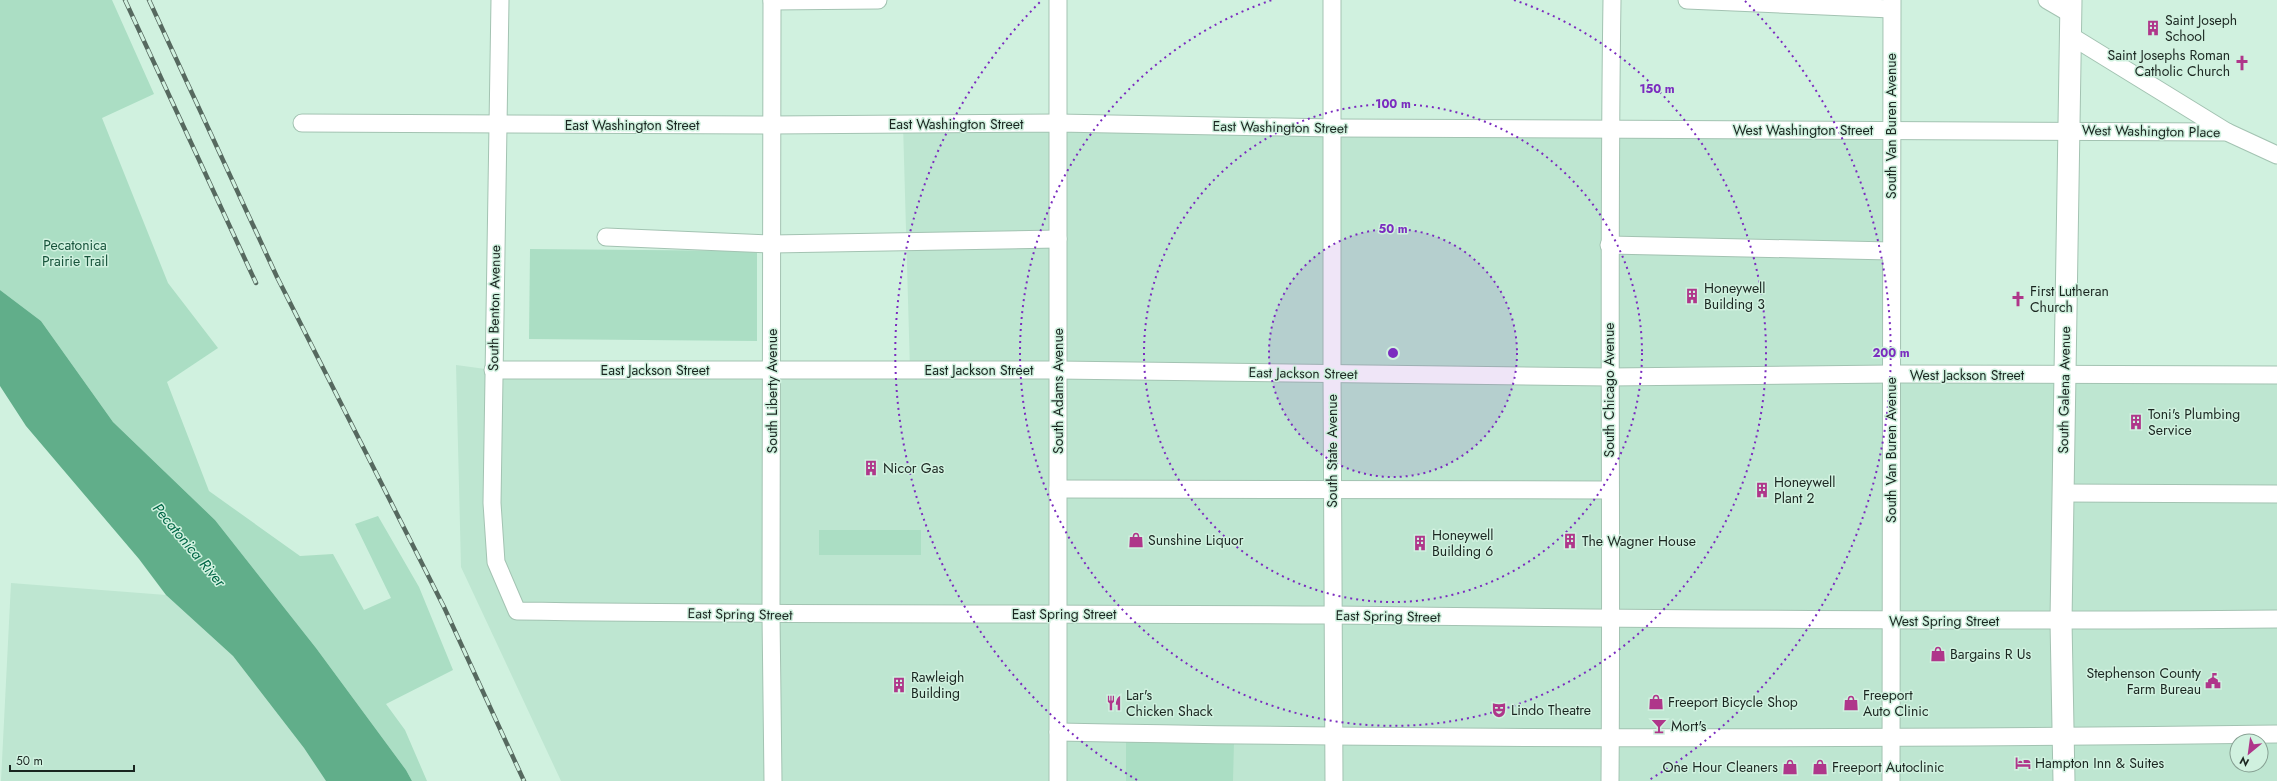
<svg xmlns="http://www.w3.org/2000/svg" width="2277" height="781" font-family="Jost,sans-serif">
	<rect width="100%" height="100%" fill="#d0f1df"/>
	<g fill="#bee6d1" fill-rule="evenodd">
		<path d="M903,124L1891,131V374L2277,375V781H561L461,567L456,365L493,370H910ZM2237,741H2261V765H2237Z"/>
		<path d="M11,583L166,595L233,656L304,748L326,781H1Z"/>
	</g>
	<g fill="#abdec4">
		<path d="M0,0H112L154,94L102,118L168,283L218,348L167,382L209,491L300,556L333,554L364,610L391,598L355,524L378,516L419,587L453,670L386,704L405,730L427,781H412L406,770L316,648L215,520L113,422L41,321L0,290Z"/>
		<path d="M530,249L757,251V341L529,339Z"/>
		<rect x="819" y="530" width="102" height="25"/>
		<path d="M1126,741L1234,742L1233,781H1126Z"/>
	</g>
	<path fill="#61ae8a" d="M0,290L41,321L113,422L215,520L316,648L406,770L412,781H326L304,748L233,656L166,595L139,559L26,426L0,386Z"/>
	<g fill="none" stroke-linecap="round" stroke-linejoin="round">
		<defs>
			<g id="minor">
				<path d="M500,0L492,503L496,562L517,611C788,615 1059,613 1331,615C1646,619 1961,622 2277,619"/>
				<path d="M772,0L771,615L773,781"/>
				<path d="M1332,0V374L1334,781"/>
				<path d="M1687,0L1891,9"/>
				<path d="M2047,0L2071,14"/>
				<path d="M772,1L878,0"/>
				<path d="M2071,36L2227,132"/>
				<path d="M302,123L772,125L1058,123L1334,128L2227,132L2277,155"/>
				<path d="M606,237L772,244L1058,239"/>
				<path d="M1609,245L1891,251"/>
				<path d="M493,370H1057L1609,377L1891,374L2277,375"/>
				<path d="M1058,489L1610,490"/>
				<path d="M2062,493L2277,494"/>
				<path d="M1058,732C1464,740 1871,739 2277,734"/>
				<path d="M1058,781V0"/>
				<path d="M1610,781C1612,521 1608,260 1612,0"/>
				<path d="M1891,781L1892,0"/>
			</g>
			<path id="major" d="M2064,781L2061,621L2071,0"/>
		</defs>
		<use href="#minor" stroke="#a3c3b2" stroke-width="19"/>
		<use href="#major" stroke="#a3c3b2" stroke-width="23"/>
		<use href="#minor" stroke="#fff" stroke-width="17"/>
		<use href="#major" stroke="#fff" stroke-width="21"/>
		<defs>
			<g id="rail">
				<path d="M125,0L256,283"/>
				<path d="M149,0L277,277L444,607L524,781"/>
			</g>
		</defs>
		<use href="#rail" stroke="#56695f" stroke-width="4.5"/>
		<use href="#rail" stroke="#d0f1df" stroke-width="3" stroke-dasharray="9" stroke-linecap="butt"/>
	</g>
	<circle cx="1393" cy="353" r="124" fill="#7b2cbf" fill-opacity=".12"/>
	<g fill="none" stroke="#7b2cbf" stroke-width="2" stroke-dasharray="2 4">
		<circle cx="1393" cy="353" r="124"/>
		<circle cx="1393" cy="353" r="249"/>
		<path d="M1514 0A373 373 0 1 1 1272 0"/>
		<path d="M1137 780A498 498 0 0 1 1041 1M1745 1A498 498 0 0 1 1649 780"/>
	</g>
	<defs>
		<symbol id="building-bare" viewBox="-9 -9 18 18"><path d="M-4-6H4V6H1V3H-1V6H-4ZM-2.5-4.3h1.7v1.8h-1.7ZM.8-4.3h1.7v1.8H.8ZM-2.5-1h1.7V.8h-1.7ZM.8-1h1.7V.8H.8Z" fill="#af368a" stroke="#d0f1df" stroke-width="2.5" paint-order="stroke"/></symbol>
		<symbol id="church-bare" viewBox="-9 -9 18 18"><path d="M-1.2-6h2.4v3.5h3.3v2.4h-3.3V6h-2.4V-.1h-3.3v-2.4h3.3Z" fill="#af368a" stroke="#d0f1df" stroke-width="2.5" paint-order="stroke"/></symbol>
		<symbol id="shop-bare" viewBox="-9 -9 18 18"><path d="M-5-2.5h2.3a2.7 3.5 0 0 1 5.4 0H5L5.5 6h-11ZM-1.5-2.5h3a1.5 2.3 0 0 0-3 0Z" fill="#af368a" stroke="#d0f1df" stroke-width="2.5" paint-order="stroke"/></symbol>
		<symbol id="civic-bare" viewBox="-9 -9 18 18"><path d="M-.6-6.5H3V-4.5H.6V-3L4-1V1h2V6H-6V1h2V-1L-.6-3ZM-1.2 2.5V6h2.4V2.5Z" fill="#af368a" stroke="#d0f1df" stroke-width="2.5" paint-order="stroke"/></symbol>
		<symbol id="restaurant-bare" viewBox="-9 -9 18 18"><path d="M-5-6h1v4h1v-4h1v4h1v-4h1v5L-1.5 .5V6h-2V.5L-5-1ZM5-6V6H3V1.5H1.5Q1.5-4 5-6Z" fill="#af368a" stroke="#d0f1df" stroke-width="2.5" paint-order="stroke"/></symbol>
		<symbol id="theatre-bare" viewBox="-9 -9 18 18"><path d="M-5-5.5Q0-4 5-5.5V0Q5 5 0 6Q-5 5-5 0ZM-3.3-2.5H-1v1.5H-3.3ZM1-2.5H3.3v1.5H1ZM-2.8 1Q0 5.5 2.8 1Z" fill="#af368a" stroke="#d0f1df" stroke-width="2.5" paint-order="stroke"/></symbol>
		<symbol id="bar-bare" viewBox="-9 -9 18 18"><path d="M-6-5H6L.8 .8V4.5H3.5V6h-7V4.5H-.8V.8Z" fill="#af368a" stroke="#d0f1df" stroke-width="2.5" paint-order="stroke"/></symbol>
		<symbol id="hotel-bare" viewBox="-9 -9 18 18"><path d="M-6-4.5h1.5V1H6V5H4.5V3h-9V5H-6ZM-4 0a1.8 1.8 0 1 1 3.6 0ZM.5 0V-2.5h3Q6-2.5 6 0Z" fill="#af368a" stroke="#d0f1df" stroke-width="2.5" paint-order="stroke"/></symbol>
	</defs>
	<g fill-rule="evenodd">
		<use href="#building-bare" x="2142" y="17" width="22" height="22"/>
		<use href="#church-bare" x="2231" y="52" width="22" height="22"/>
		<use href="#building-bare" x="1681" y="285" width="22" height="22"/>
		<use href="#church-bare" x="2007" y="288" width="22" height="22"/>
		<use href="#building-bare" x="2125" y="411" width="22" height="22"/>
		<use href="#building-bare" x="860" y="457" width="22" height="22"/>
		<use href="#building-bare" x="1751" y="479" width="22" height="22"/>
		<use href="#shop-bare" x="1125" y="529" width="22" height="22"/>
		<use href="#building-bare" x="1559" y="530" width="22" height="22"/>
		<use href="#building-bare" x="1409" y="532" width="22" height="22"/>
		<use href="#shop-bare" x="1927" y="643" width="22" height="22"/>
		<use href="#civic-bare" x="2202" y="670" width="22" height="22"/>
		<use href="#building-bare" x="888" y="674" width="22" height="22"/>
		<use href="#shop-bare" x="1645" y="691" width="22" height="22"/>
		<use href="#restaurant-bare" x="1103" y="692" width="22" height="22"/>
		<use href="#shop-bare" x="1840" y="692" width="22" height="22"/>
		<use href="#theatre-bare" x="1488" y="699" width="22" height="22"/>
		<use href="#bar-bare" x="1648" y="715" width="22" height="22"/>
		<use href="#hotel-bare" x="2012" y="752" width="22" height="22"/>
		<use href="#shop-bare" x="1779" y="756" width="22" height="22"/>
		<use href="#shop-bare" x="1809" y="756" width="22" height="22"/>
	</g>
	<g text-anchor="middle" dominant-baseline="central" stroke-width="3" stroke-linejoin="round" paint-order="stroke">
		<g font-size="14" fill="#1a2620" stroke="#d0f1df" text-anchor="start">
			<text x="2165" y="20">Saint Joseph<tspan x="2165" dy="16">School</tspan></text>
			<text x="2230" y="55" text-anchor="end">Saint Josephs Roman<tspan x="2230" dy="16">Catholic Church</tspan></text>
			<text x="1704" y="288">Honeywell<tspan x="1704" dy="16">Building 3</tspan></text>
			<text x="2030" y="291">First Lutheran<tspan x="2030" dy="16">Church</tspan></text>
			<text x="2148" y="414">Toni's Plumbing<tspan x="2148" dy="16">Service</tspan></text>
			<text x="883" y="468">Nicor Gas</text>
			<text x="1774" y="482">Honeywell<tspan x="1774" dy="16">Plant 2</tspan></text>
			<text x="1432" y="535">Honeywell<tspan x="1432" dy="16">Building 6</tspan></text>
			<text x="1148" y="540">Sunshine Liquor</text>
			<text x="1582" y="541">The Wagner House</text>
			<text x="1950" y="654">Bargains R Us</text>
			<text x="2201" y="673" text-anchor="end">Stephenson County<tspan x="2201" dy="16">Farm Bureau</tspan></text>
			<text x="911" y="677">Rawleigh<tspan x="911" dy="16">Building</tspan></text>
			<text x="1126" y="695">Lar's<tspan x="1126" dy="16">Chicken Shack</tspan></text>
			<text x="1863" y="695">Freeport<tspan x="1863" dy="16">Auto Clinic</tspan></text>
			<text x="1668" y="702">Freeport Bicycle Shop</text>
			<text x="1511" y="710">Lindo Theatre</text>
			<text x="1671" y="726">Mort's</text>
			<text x="2035" y="763">Hampton Inn &amp; Suites</text>
			<text x="1778" y="767" text-anchor="end">One Hour Cleaners</text>
			<text x="1832" y="767">Freeport Autoclinic</text>
		</g>
		<g font-size="14" fill="#1a2620" stroke="#d0f1df">
			<text x="956" y="124">East Washington Street</text>
			<text x="632" y="125">East Washington Street</text>
			<text transform="translate(1891 126) rotate(-90)">South Van Buren Avenue</text>
			<text transform="translate(1280 127) rotate(1)">East Washington Street</text>
			<text x="1803" y="130">West Washington Street</text>
			<text transform="translate(2151 131) rotate(1)">West Washington Place</text>
			<text transform="translate(494 308) rotate(-89)">South Benton Avenue</text>
			<text x="655" y="370">East Jackson Street</text>
			<text x="979" y="370">East Jackson Street</text>
			<text transform="translate(1303 373) rotate(1)">East Jackson Street</text>
			<text x="1967" y="375">West Jackson Street</text>
			<text transform="translate(1609 390) rotate(-90)">South Chicago Avenue</text>
			<text transform="translate(2064 390) rotate(-89)">South Galena Avenue</text>
			<text transform="translate(772 391) rotate(-90)">South Liberty Avenue</text>
			<text transform="translate(1058 391) rotate(-90)">South Adams Avenue</text>
			<text transform="translate(1891 450) rotate(-90)">South Van Buren Avenue</text>
			<text transform="translate(1332 451) rotate(-90)">South State Avenue</text>
			<text transform="translate(740 614) rotate(1)">East Spring Street</text>
			<text x="1064" y="614">East Spring Street</text>
			<text transform="translate(1388 616) rotate(1)">East Spring Street</text>
			<text x="1944" y="621">West Spring Street</text>
		</g>
		<g font-size="14" fill="#17533b" stroke="#d0f1df">
			<text x="75" y="245">Pecatonica<tspan x="75" dy="16">Prairie Trail</tspan></text>
		</g>
		<g font-size="15" font-style="italic" fill="#016746" stroke="#d0f1df">
			<text transform="translate(189 545) rotate(50)">Pecatonica River</text>
		</g>
	</g>
	<circle cx="1393" cy="353" r="6" fill="#7b2cbf" stroke="#d0f1df" stroke-width="2"/>
	<g font-size="12" text-anchor="middle" font-weight="bold" fill="#7b2cbf" stroke="#d0f1df" stroke-width="3" stroke-linejoin="round" paint-order="stroke">
		<text x="1657" y="93">150 m</text>
		<text x="1393" y="108">100 m</text>
		<text x="1393" y="233">50 m</text>
		<text x="1891" y="357">200 m</text>
	</g>
	<g transform="translate(2249 753) rotate(209)"><circle r="19" fill="#d0f1df" stroke="#87a093"/>
	<path d="M0-3L7 15L0 10L-7 15Z" fill="#af368a"/>
	<text y="-6" font-size="11" font-weight="bold" text-anchor="middle" fill="#1a2620">N</text>
	</g>
	<path d="M10 765v6h124v-6" fill="none" stroke="#1a2620" stroke-width="2"/>
	<text x="16" y="765" font-size="12" fill="#1a2620" stroke="#d0f1df" stroke-width="3" paint-order="stroke">50 m</text>
</svg>
